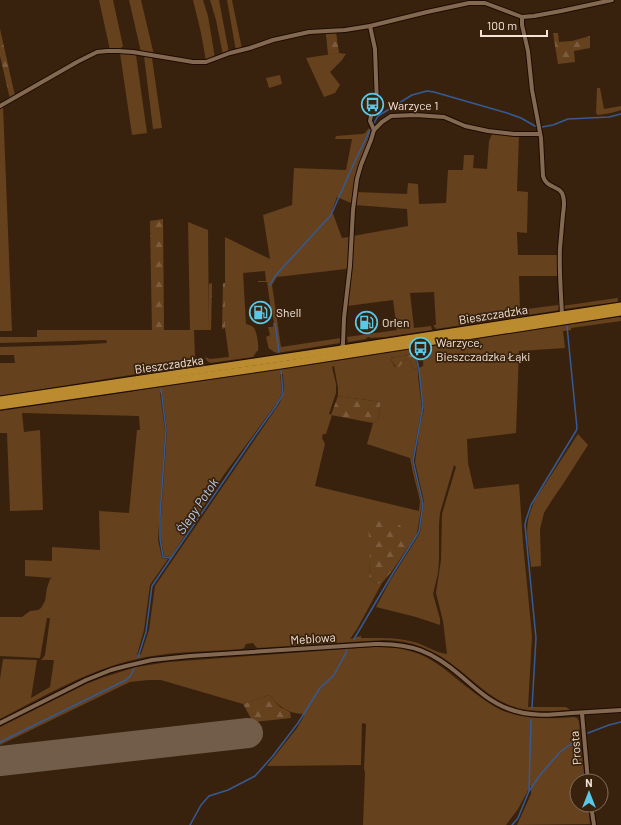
<svg xmlns="http://www.w3.org/2000/svg" width="621" height="825" font-family="Barlow,sans-serif">
	<defs>
		<pattern id="forest-firs" width="22" height="20" patternUnits="userSpaceOnUse"><rect width="22" height="20" fill="#65411e"/><path d="M5 1l3.5 6h-7zM16 11l3.5 6h-7z" fill="#7c5c3e"/></pattern>
	</defs>
	<rect width="100%" height="100%" fill="#39220d"/>
	<g fill="#65411e" fill-rule="evenodd">
		<path d="M99,0H113L123,46L121,48V50H110Z"/>
		<path d="M129,0H141L154,55L141,52Z"/>
		<path d="M193,0H203L208,16L215,58L206,61L201,33Z"/>
		<path d="M210,0H219L229,53L223,55L216,20Z"/>
		<path d="M227,0H232L242,49L236,51Z"/>
		<path d="M120,53L136,55L147,133L132,135Z"/>
		<path d="M339,53L346,54L342,60L330,72L340,85L335,93L324,97L306,58Z"/>
		<path d="M144,56L152,58L162,128L153,129Z"/>
		<path d="M280,75L282,84L269,88L266,78Z"/>
		<path d="M597,88H600L604,109L621,106V110L611,113L598,115L596,113Z"/>
		<path d="M3,106L12,331H0V108Z"/>
		<path d="M369,128L370,132V135L356,177L351,203L337,197L332,211L342,238L349,237L348,263L347,268L346,269L277,277L272,285L281,347L341,338L340,343L277,353L274,352L270,349H269L266,337L270,335L268,327H273V323H274L272,310H271L267,282H258V281H266L265,271L243,273L246,324C249,325 250,325 253,327C257,330 259,346 258,351H257L253,357L210,363L207,361L205,357L210,359L229,357L225,328V237L270,259L263,215L292,205L294,168L346,170L352,139H335L336,136L362,134L365,133Z"/>
		<path d="M492,134L519,135L517,191L528,192L527,233L517,232L518,255H558V276H519L520,310L558,305V301H559L560,310L436,329L433,325H436L434,292L410,293L414,328L431,326L432,330L386,337L370,338V337L366,338V339L348,342L347,337L397,330L393,300L347,306L353,236L408,226L407,209L355,205L356,192L407,194L408,183L418,184L419,204L446,203L448,170H463L464,155H474L473,168L487,169L489,141Z"/>
		<path d="M188,222L208,230L209,330H194L195,358H202L199,364L0,396V363H15L14,355H0V347L74,345L107,343L106,340L0,343V337H37V330H190Z"/>
		<path d="M617,296L618,300L617,302L563,309L562,306L617,298Z"/>
		<path d="M619,317L621,318V321L571,328V330L563,331L565,348L519,351L516,433L467,439L468,463L474,489L519,484L523,543L532,636L528,707H566L570,710C550,711 529,713 509,705C489,697 474,681 457,668C435,650 411,640 384,640L258,648L256,647L253,643L246,644L244,648L242,649C206,652 168,651 133,660C86,671 43,697 0,719V679L3,659L37,660L31,698L50,687L54,660H41L43,658L45,655L50,618H47L40,658L0,656V617H22L30,611L38,610L41,608L45,601L47,588L50,579L52,578L25,576V560L52,561V547L100,550L99,511L129,513L137,430H140L139,416L22,413L24,432L40,430L43,510L10,511L7,433H0V411L129,392H132L133,391L331,361H333V360L402,350L418,348L419,349L428,346L457,342L460,343L461,341ZM421,353C422,357 424,362 423,366L419,368L424,409L419,432L415,462L424,502L420,533L391,579L376,607L416,617L440,625V619L433,594L438,573L439,559V524L440,513L454,465L456,467L442,514L441,560L436,593L443,621L447,654C436,653 425,645 414,642C397,637 379,638 361,638V636L350,639L357,629L382,583L377,584L369,579L370,561L406,536L408,537H415L417,533L422,504L412,461L422,408L418,377V371C416,369 412,368 411,365C410,363 411,361 410,358H407L398,367H395L390,358ZM334,366L338,388V396L381,402L378,420L373,423L367,444L410,458L413,473L420,501L419,511L315,486L325,444L322,438L323,434H326L332,415L329,414L336,393V384L332,367ZM280,374H283L284,393L279,404L155,586L149,630L141,654L137,655L144,630L150,585L168,559L162,558L158,540L165,431L160,393L162,392L167,430L161,516V539L164,556L171,557L223,476L277,403L282,393Z"/>
		<path d="M578,434L588,445L563,484L552,500L544,513L540,529L541,566L531,567C530,553 525,535 528,521C529,514 532,507 535,500Z"/>
		<path d="M372,647C415,646 431,657 463,684C475,693 487,703 501,710C525,720 549,719 574,717L577,718L579,721L581,744L578,745V748H581L585,781H577V805H588L590,824L517,825L531,794V785L518,809L506,825H363L365,773L364,768L366,724L362,723L361,765L270,766H267L297,728L303,718L304,714C287,713 281,708 269,695L243,704L161,680H148L130,682L0,745V727L86,684L104,677L136,667L168,662Z"/>
	</g>
	<g fill="url(#forest-firs)">
		<path d="M0,29L15,96L10,99L0,56Z"/>
		<path d="M336,32L339,53L328,55L326,33Z"/>
		<path d="M553,33H558L559,42L572,41L590,36V48L574,51L575,62L558,64Z"/>
		<path d="M163,219L164,330H152L150,221Z"/>
		<path d="M212,283L211,330H209V284Z"/>
		<path d="M223,283H225V328L222,329Z"/>
		<path d="M415,354L418,371H417C415,368 412,368 411,365C410,362 411,361 409,358H407L399,367H396L390,358Z"/>
		<path d="M338,396L381,402L378,420L373,423L331,415Z"/>
		<path d="M368,519L400,525C404,533 405,538 415,537L392,571L382,583L377,584L369,579L370,561Z"/>
		<path d="M269,695L280,707L290,712L291,718L253,722L243,704Z"/>
	</g>
	<g fill="none" stroke-linecap="round" stroke-linejoin="round">
		<g stroke="#355b96" stroke-width="1.5">
			<path d="M270,285L275,276L331,215L355,161L370,130L378,116L412,95L427,91L434,92L507,113L521,118L535,126L542,127L553,125L568,119L609,117L621,114"/>
			<path d="M275,323L279,352"/>
			<path d="M161,389L166,430L160,516V539L163,557L171,558"/>
			<path d="M354,639L393,573L417,535L419,532L423,504L422,500L413,461L423,407L419,370L415,351"/>
			<path d="M138,657L146,632L152,586L251,441L276,406L283,394L281,370"/>
			<path d="M532,708L536,638L525,525L526,520L531,505L576,431L577,428L567,326"/>
			<path d="M588,733L609,725L621,722"/>
			<path d="M0,742L126,680L131,675L134,669"/>
			<path d="M529,790L531,720"/>
			<path d="M190,825L201,805L209,796L228,790L255,776L272,757L298,723L320,688L334,675L347,651"/>
			<path d="M512,825L518,818L529,791L540,775L560,752L579,738"/>
		</g>
		<path stroke="#725d4a" stroke-width="30" d="M0,761L248,733"/>
		<defs>
			<g id="street">
				<path d="M522,17V25L528,51L532,90L541,138L543,176C546,189 561,185 563,196C565,202 564,208 563,214C562,225 561,237 560,248C559,270 561,293 562,315"/>
				<path d="M0,106L77,62L97,52L107,51H118L133,52L193,62H206L230,53L250,48L273,40L309,32L345,30L370,26L427,12L469,3H485L522,17L534,16L561,11L612,0"/>
				<path d="M374,130L382,122L391,116L415,115L444,117L465,126L488,131L514,134H540"/>
				<path d="M341,350L343,344L344,318L350,266L353,210L357,179L361,165L371,140L374,130L370,121L372,110L377,105L375,49L370,26"/>
				<path d="M582,713L588,781"/>
				<path d="M0,723L86,680L111,670L126,666L152,660L190,656L375,644C412,643 433,652 461,676C476,689 490,702 509,709C530,717 551,715 572,713C588,712 605,711 621,710"/>
				<path d="M591,805L594,825"/>
			</g>
			<g id="primary">
				<path d="M0,400L342,349L621,306"/>
				<path d="M0,406L281,365L621,312"/>
			</g>
		</defs>
		<use href="#street" stroke="#1f0b00" stroke-width="6"/>
		<use href="#primary" stroke="#1f0b00" stroke-width="9"/>
		<use href="#street" stroke="#836952" stroke-width="4"/>
		<use href="#primary" stroke="#bb8c2f" stroke-width="7"/>
	</g>
	<defs>
		<symbol id="bus-ring" viewBox="-11 -11 22 22"><circle r="9.5" fill="#39220d" stroke="#5ac8e6" stroke-width="1.5"/><path d="M-5-6H5V4H4V6H2V4H-2V6H-4V4H-5ZM-3.5-4V0h7V-4ZM-3.5 1.2v1.5H-2V1.2ZM2 1.2v1.5H3.5V1.2Z" fill="#5ac8e6"/></symbol>
		<symbol id="fuel-ring" viewBox="-11 -11 22 22"><circle r="9.5" fill="#39220d" stroke="#5ac8e6" stroke-width="1.5"/><path d="M-5.5-6h7V0h2V4h1.3V-2.5L3-4.5l.8-.8L6-3V5H2.5V1h-1V6h-7ZM-4.2-4.7v3.2H.2V-4.7Z" fill="#5ac8e6"/></symbol>
	</defs>
	<g fill-rule="evenodd">
		<use href="#bus-ring" x="360" y="92" width="25" height="25"/>
		<use href="#fuel-ring" x="248" y="300" width="25" height="25"/>
		<use href="#fuel-ring" x="354" y="310" width="25" height="25"/>
		<use href="#bus-ring" x="408" y="336" width="25" height="25"/>
	</g>
	<g text-anchor="middle" dominant-baseline="central" stroke-width="3.5" stroke-linejoin="round" paint-order="stroke">
		<g font-size="12" fill="#f2e3d6" stroke="#39220d" text-anchor="start">
			<text x="388" y="105">Warzyce 1</text>
			<text x="276" y="312">Shell</text>
			<text x="382" y="322">Orlen</text>
			<text x="436" y="342">Warzyce,<tspan x="436" dy="14">Bieszczadzka Łąki</tspan></text>
		</g>
		<g font-size="12" fill="#f2e3d6" stroke="#39220d">
			<text transform="translate(493 314) rotate(-9)">Bieszczadzka</text>
			<text transform="translate(169 364) rotate(-8)">Bieszczadzka</text>
			<text transform="translate(313 638) rotate(-4)">Meblowa</text>
			<text transform="translate(575 748) rotate(-95)">Prosta</text>
		</g>
		<g font-size="13" font-style="italic" fill="#b9d0f2" stroke="#39220d">
			<text transform="translate(197 506) rotate(-56)">Ślepy Potok</text>
		</g>
	</g>
	<g transform="translate(589 793)"><circle r="19" fill="#39220d" stroke="#836f5d"/>
	<path d="M0-3L7 15L0 10L-7 15Z" fill="#5ac8e6"/>
	<text y="-6" font-size="11" font-weight="bold" text-anchor="middle" fill="#f2e3d6">N</text>
	</g>
	<path d="M481 30v6h66v-6" fill="none" stroke="#f2e3d6" stroke-width="2"/>
	<text x="487" y="30" font-size="12" fill="#f2e3d6" stroke="#39220d" stroke-width="3" paint-order="stroke">100 m</text>
</svg>
